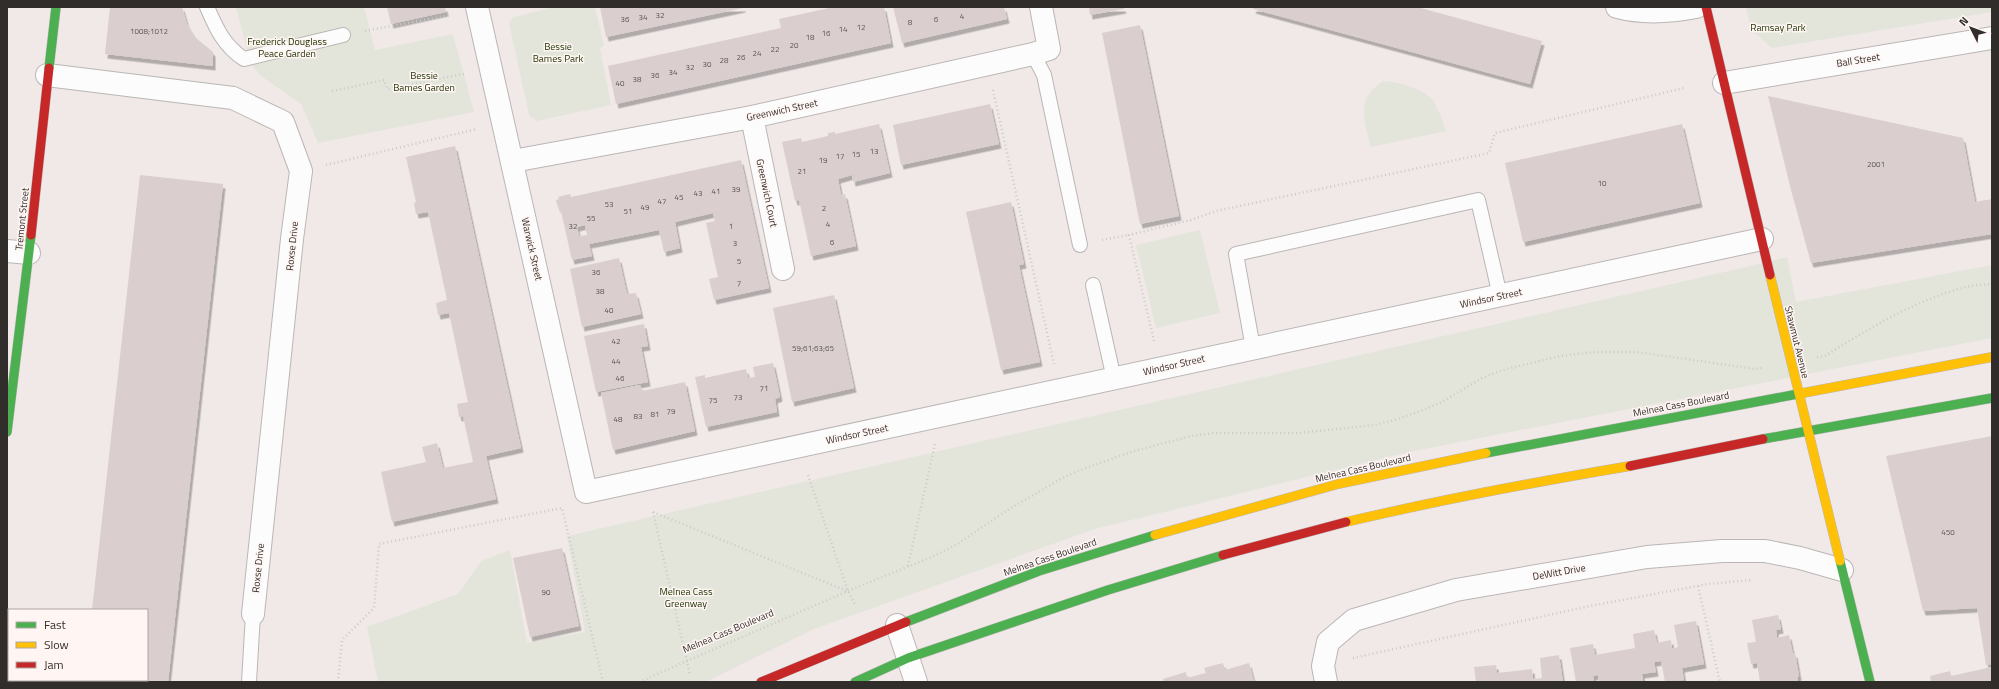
<svg xmlns="http://www.w3.org/2000/svg" width="1999" height="689" font-family="'Titillium Web',sans-serif">
	<defs>
		<filter id="shadow"><feDropShadow dx="2.5" dy="4.5" stdDeviation="0" flood-color="#0004"/></filter>
	</defs>
	<rect width="100%" height="100%" fill="#f0e9e8"/>
	<g fill="#e3e5da">
		<path d="M236,7H364L375,50L453,34L474,112L318,143L301,104L261,76L250,62Z"/>
		<path d="M555,7H595L604,46L600,48L611,105L537,121L529,115L509,23L514,17Z"/>
		<path d="M1746,7H1992V12L1772,48L1751,30Z"/>
		<path d="M1383,81C1398,82 1425,88 1434,102C1439,111 1443,121 1446,131L1371,147C1364,118 1355,100 1383,81Z"/>
		<path d="M1200,230L1220,313L1156,328L1136,245Z"/>
		<path d="M1787,257L1796,302L1992,265V338L1409,452L1095,529L814,629L706,682H378L367,627L458,594L481,561L510,550L527,643L585,632L567,536L1733,270Z"/>
	</g>
	<g fill="#dacfce" fill-rule="evenodd" filter="url(#shadow)">
		<path d="M110,7H182L187,24L196,38L213,52V66L105,54Z"/>
		<path d="M387,7H445L446,12L391,24Z"/>
		<path d="M600,7H743V8L606,37Z"/>
		<path d="M884,7L891,43L616,104L608,66L781,28L779,19L829,8Z"/>
		<path d="M893,7H1004L1007,19L902,43Z"/>
		<path d="M1089,7H1123L1124,9L1090,15Z"/>
		<path d="M1254,7H1417L1542,41L1530,84L1253,9Z"/>
		<path d="M1140,25L1179,216L1140,224L1102,33Z"/>
		<path d="M1768,96L1963,138L1975,202L1992,199V234L1811,263L1791,190Z"/>
		<path d="M990,104L999,144L901,165L893,125Z"/>
		<path d="M879,124L890,173L853,182L852,175L838,179L841,195L845,194L856,246L811,256L799,200L795,201L782,142L801,138L802,142L828,136V133L835,132V134Z"/>
		<path d="M1682,124L1700,203L1523,242L1505,163Z"/>
		<path d="M455,146L521,448L486,456L496,499L392,522L381,472L426,462L422,447L437,443L443,468L473,462L463,416L459,417L457,404L468,402L449,313L438,315L436,303L447,300L428,212L416,214L414,203L416,202L406,157Z"/>
		<path d="M741,160L769,288L714,300L709,279L718,277L706,223L715,221L713,213L675,222L680,248L664,252L659,230L589,244L592,256L572,260L560,207L558,208L556,200L559,199L558,197L570,194L571,197ZM585,225L587,235L579,236L577,227Z"/>
		<path d="M140,175L223,184L168,682H84L85,680H147V610H92Z"/>
		<path d="M1011,202L1024,264L1019,265L1040,362L1001,370L966,212Z"/>
		<path d="M619,258L627,294L636,293L641,314L582,327L570,269Z"/>
		<path d="M834,295L854,388L792,402L773,308Z"/>
		<path d="M644,324L648,346L641,347L648,382L596,392L584,336Z"/>
		<path d="M773,363L780,397L775,399L777,412L706,427L695,377L705,375V378L746,369L748,378L755,377L753,367Z"/>
		<path d="M685,382L695,431L613,450L601,393L640,385L642,391Z"/>
		<path d="M1992,436V664L1986,665L1977,608L1923,611L1886,456Z"/>
		<path d="M562,548L579,626L530,637L513,558Z"/>
		<path d="M1778,615L1781,629L1776,630L1777,638L1789,635L1793,654L1795,653L1799,676L1797,677L1798,682H1760L1757,663L1751,664L1747,643L1756,642L1752,620Z"/>
		<path d="M1696,621L1704,664L1682,668L1684,680L1665,682L1661,661L1654,662L1656,672L1642,674L1643,682H1599L1598,675L1593,676L1594,682H1576L1570,648L1593,644L1595,655L1635,648L1633,634L1654,630L1657,643L1671,640L1672,649L1678,647L1674,625Z"/>
		<path d="M1559,655L1563,682H1476L1474,667L1496,665L1497,673L1532,669L1533,679L1542,678L1540,658Z"/>
		<path d="M1223,663L1225,670L1249,663L1254,682H1164L1163,679L1186,672L1187,678L1206,673L1204,668Z"/>
		<path d="M1992,667V682H1931L1930,676L1950,671L1951,676Z"/>
	</g>
	<g fill="none" stroke-linecap="round" stroke-linejoin="round">
		<defs>
			<g id="lane">
				<path d="M207,7C216,28 224,46 244,59L343,35"/>
				<path d="M1033,54L1044,75L1080,245"/>
				<path d="M1093,285L1114,379"/>
				<path d="M1253,348L1236,254L1478,200L1500,296"/>
				<path d="M249,682L253,614"/>
			</g>
			<g id="street">
				<path d="M477,7L586,492L1762,239"/>
				<path d="M1617,7C1643,14 1670,12 1696,7"/>
				<path d="M47,75L233,98L283,122L301,171L292,239L253,614"/>
				<path d="M1724,83L1992,38"/>
				<path d="M752,117L783,269"/>
				<path d="M513,161L752,117L1033,54L1049,49L1041,7"/>
				<path d="M7,251L29,253"/>
				<path d="M897,625L916,682"/>
				<path d="M1326,682L1323,666L1328,642L1354,620L1456,590L1647,557L1722,551H1765L1800,558L1842,570"/>
			</g>
			<g id="fast">
				<path d="M49,68L56,7"/>
				<path d="M7,432L31,235"/>
				<path d="M1763,439L1992,398"/>
				<path d="M1486,453L1803,393"/>
				<path d="M1840,561L1870,682"/>
				<path d="M906,622L1039,571L1155,535"/>
				<path d="M855,682L908,658L1108,590L1223,555"/>
			</g>
			<g id="slow">
				<path d="M1770,275L1840,561"/>
				<path d="M1803,393L1992,357"/>
				<path d="M1346,522C1440,500 1535,482 1630,466"/>
				<path d="M1155,535L1338,484L1486,453"/>
			</g>
			<g id="jam">
				<path d="M1706,7L1770,275"/>
				<path d="M31,235L49,68"/>
				<path d="M1630,466L1763,439"/>
				<path d="M1223,555L1346,522"/>
				<path d="M761,682L906,622"/>
			</g>
		</defs>
		<use href="#lane" stroke="#bbb6b5" stroke-width="16"/>
		<use href="#street" stroke="#bbb6b5" stroke-width="24"/>
		<use href="#fast" stroke="#bbb6b5" stroke-width="10"/>
		<use href="#slow" stroke="#bbb6b5" stroke-width="10"/>
		<use href="#jam" stroke="#bbb6b5" stroke-width="10"/>
		<g stroke="#cbcac9" stroke-width="2.5" stroke-dasharray="1 3" stroke-linecap="butt">
			<path d="M365,31L451,15"/>
			<path d="M993,90L1054,364"/>
			<path d="M332,91L384,80L387,89L464,74"/>
			<path d="M326,165L477,129"/>
			<path d="M1102,240L1129,235"/>
			<path d="M1154,341L1129,235L1191,220L1216,211L1489,153L1495,133L1684,88"/>
			<path d="M1817,357L1825,356C1868,329 1912,302 1962,288C1971,285 1982,285 1992,284"/>
			<path d="M808,475L848,591L855,605"/>
			<path d="M653,512L847,591"/>
			<path d="M653,512L690,675"/>
			<path d="M908,566L935,444"/>
			<path d="M1698,586L1720,682"/>
			<path d="M1353,658L1590,606L1708,584L1752,580"/>
			<path d="M338,682L342,640L374,608L379,544L562,508L603,682"/>
			<path d="M639,682L848,591L934,556L956,545L1006,511L1059,480L1075,472L1134,451L1191,436L1215,433H1299L1374,425L1398,419L1423,410L1440,403L1482,378L1503,370L1560,356L1595,352H1637L1755,369L1763,368"/>
		</g>
		<use href="#lane" stroke="#fdfcfc" stroke-width="14"/>
		<use href="#street" stroke="#fdfcfc" stroke-width="22"/>
		<use href="#fast" stroke="#4caf50" stroke-width="9"/>
		<use href="#slow" stroke="#ffc107" stroke-width="9"/>
		<use href="#jam" stroke="#c62828" stroke-width="9"/>
	</g>
	<g text-anchor="middle" dominant-baseline="central" stroke-width="3" stroke-linejoin="round" paint-order="stroke">
		<g font-size="8" fill="#5d5756">
			<text x="660" y="15">32</text>
			<text x="962" y="16">4</text>
			<text x="643" y="17">34</text>
			<text x="625" y="19">36</text>
			<text x="936" y="19">6</text>
			<text x="910" y="22">8</text>
			<text x="861" y="27">12</text>
			<text x="843" y="29">14</text>
			<text x="149" y="31">1008;1012</text>
			<text x="826" y="33">16</text>
			<text x="810" y="37">18</text>
			<text x="794" y="45">20</text>
			<text x="775" y="49">22</text>
			<text x="757" y="53">24</text>
			<text x="741" y="57">26</text>
			<text x="724" y="60">28</text>
			<text x="707" y="64">30</text>
			<text x="690" y="67">32</text>
			<text x="673" y="72">34</text>
			<text x="655" y="75">36</text>
			<text x="637" y="79">38</text>
			<text x="620" y="83">40</text>
			<text x="874" y="151">13</text>
			<text x="856" y="154">15</text>
			<text x="840" y="156">17</text>
			<text x="823" y="160">19</text>
			<text x="1876" y="164">2001</text>
			<text x="802" y="171">21</text>
			<text x="1602" y="183">10</text>
			<text x="736" y="189">39</text>
			<text x="716" y="191">41</text>
			<text x="698" y="193">43</text>
			<text x="679" y="197">45</text>
			<text x="662" y="201">47</text>
			<text x="609" y="204">53</text>
			<text x="645" y="207">49</text>
			<text x="824" y="208">2</text>
			<text x="628" y="211">51</text>
			<text x="591" y="218">55</text>
			<text x="828" y="224">4</text>
			<text x="573" y="226">32</text>
			<text x="731" y="226">1</text>
			<text x="832" y="242">6</text>
			<text x="735" y="243">3</text>
			<text x="739" y="261">5</text>
			<text x="596" y="272">36</text>
			<text x="739" y="283">7</text>
			<text x="600" y="291">38</text>
			<text x="609" y="310">40</text>
			<text x="616" y="341">42</text>
			<text x="813" y="348">59;61;63;65</text>
			<text x="616" y="361">44</text>
			<text x="620" y="378">46</text>
			<text x="764" y="388">71</text>
			<text x="738" y="397">73</text>
			<text x="713" y="400">75</text>
			<text x="671" y="411">79</text>
			<text x="655" y="414">81</text>
			<text x="638" y="416">83</text>
			<text x="618" y="419">48</text>
			<text x="1948" y="532">450</text>
			<text x="546" y="592">90</text>
		</g>
		<g font-size="10" fill="#213405" stroke="#fff6f3">
			<text x="1778" y="27">Ramsay Park</text>
			<text x="287" y="41">Frederick Douglass<tspan x="287" dy="12">Peace Garden</tspan></text>
			<text x="558" y="46">Bessie<tspan x="558" dy="12">Bames Park</tspan></text>
			<text x="424" y="75">Bessie<tspan x="424" dy="12">Bames Garden</tspan></text>
			<text x="686" y="591">Melnea Cass<tspan x="686" dy="12">Greenway</tspan></text>
		</g>
		<g font-size="10" fill="#312d2b" stroke="#fff6f3">
			<text transform="translate(1858 60) rotate(-9)">Ball Street</text>
			<text transform="translate(782 110) rotate(-12)">Greenwich Street</text>
			<text transform="translate(767 193) rotate(78)">Greenwich Court</text>
			<text transform="translate(22 219) rotate(-84)">Tremont Street</text>
			<text transform="translate(292 246) rotate(-84)">Roxse Drive</text>
			<text transform="translate(532 249) rotate(77)">Warwick Street</text>
			<text transform="translate(1491 298) rotate(-12)">Windsor Street</text>
			<text transform="translate(1797 342) rotate(76)">Shawmut Avenue</text>
			<text transform="translate(1174 365) rotate(-13)">Windsor Street</text>
			<text transform="translate(1681 404) rotate(-11)">Melnea Cass Boulevard</text>
			<text transform="translate(857 434) rotate(-12)">Windsor Street</text>
			<text transform="translate(1363 468) rotate(-13)">Melnea Cass Boulevard</text>
			<text transform="translate(1050 557) rotate(-19)">Melnea Cass Boulevard</text>
			<text transform="translate(258 568) rotate(-84)">Roxse Drive</text>
			<text transform="translate(1559 572) rotate(-10)">DeWitt Drive</text>
			<text transform="translate(728 631) rotate(-23)">Melnea Cass Boulevard</text>
		</g>
	</g>
	<rect width="1999" height="689" fill="none" stroke="#312d2b" stroke-width="16"/>
	<rect x="8" y="609" width="140" height="72" fill="#fff6f3" stroke="#ada6a3"/>
	<rect x="16" y="622" width="20" height="6" fill="#4caf50" stroke="#ada6a3"/>
	<text x="44" y="629" font-size="12" fill="#312d2b">Fast</text>
	<rect x="16" y="642" width="20" height="6" fill="#ffc107" stroke="#ada6a3"/>
	<text x="44" y="649" font-size="12" fill="#312d2b">Slow</text>
	<rect x="16" y="662" width="20" height="6" fill="#c62828" stroke="#ada6a3"/>
	<text x="44" y="669" font-size="12" fill="#312d2b">Jam</text>
	<g transform="translate(1971 28) rotate(312)" stroke="#fff6f3" stroke-width="3" paint-order="stroke">
	<path d="M0-3L7 15L0 10L-7 15Z" fill="#312d2b"/>
	<text y="-6" font-size="11" font-weight="bold" text-anchor="middle" fill="#312d2b">N</text>
	</g>
</svg>
